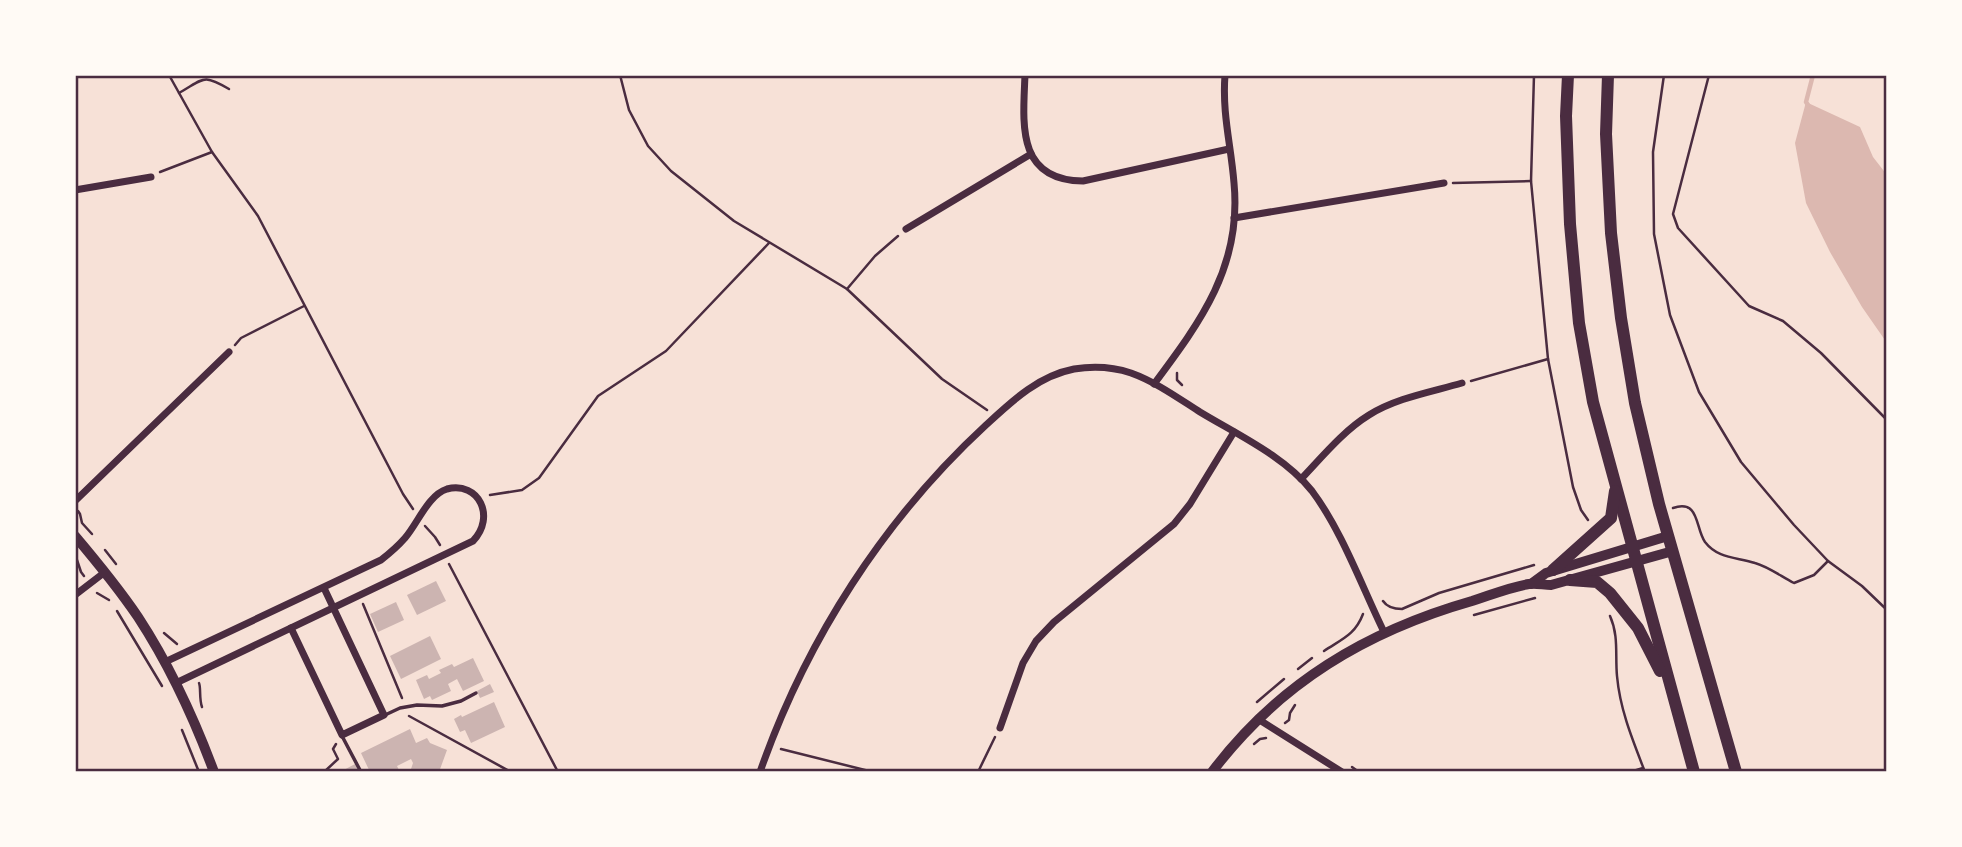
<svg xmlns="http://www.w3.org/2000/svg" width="1962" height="847" font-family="Rubik,sans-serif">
	<rect width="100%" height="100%" fill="#f7e1d7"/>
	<path fill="#dcb8b0" d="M1806,102L1860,127L1873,157L1887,175V343L1862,307L1830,252L1806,203L1795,143Z"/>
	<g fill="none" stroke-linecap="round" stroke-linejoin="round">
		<path stroke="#dcb8b0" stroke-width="4.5" d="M1808,105L1806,102L1813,75"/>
	</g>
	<g fill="#ccb4b1">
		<path d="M436,581L446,601L417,615L407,595Z"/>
		<path d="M396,602L404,620L378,632L370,614Z"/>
		<path d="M430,636L441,659L401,679L390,656Z"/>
		<path d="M473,658L484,681L463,691L457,679L448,684L451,691L432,700L430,696L424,699L416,680L427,675L429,679L441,673L439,670L452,664L454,667Z"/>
		<path d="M490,684L494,692L480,698L477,691Z"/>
		<path d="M494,702L505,727L471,743L465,730L460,732L454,719L461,715L462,717Z"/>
		<path d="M410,729L416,743L427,738L430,743L447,750L439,772H410L413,763L411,759L397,766L400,772H370L361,753Z"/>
		<path d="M355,764L359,772H340Z"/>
	</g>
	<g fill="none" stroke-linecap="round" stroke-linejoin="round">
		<g stroke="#4a2c40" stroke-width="2.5">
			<path d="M169,75L212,152L258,216L403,494L413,509"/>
			<path d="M620,75L629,110L648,146L671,171L734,221L847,289L942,379L987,410"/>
			<path d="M1534,75L1531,181L1548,359L1573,487L1581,510L1588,520"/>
			<path d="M1664,75L1653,152L1654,234L1670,315L1699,392L1741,462L1794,525L1828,561L1862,586L1887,610"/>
			<path d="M1709,75L1673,214L1678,228L1749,306L1783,321L1821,353L1887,420"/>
			<path d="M179,93C204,79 202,73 229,89"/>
			<path d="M160,172L212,152"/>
			<path d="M1453,183L1531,181"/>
			<path d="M847,289L875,256L898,236"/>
			<path d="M235,345L241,338L304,306"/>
			<path d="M1177,373V380L1182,385"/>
			<path d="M1471,381L1548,359"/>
			<path d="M490,495L522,490L539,478L598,396L666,351L769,243"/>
			<path d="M1673,508C1700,499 1695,528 1705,542C1718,559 1737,557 1755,563C1769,567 1782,577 1794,583L1814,575L1828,561"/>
			<path d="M78,511L80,514L82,523L92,534"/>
			<path d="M425,526L435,537L440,545"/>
			<path d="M105,550L116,564"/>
			<path d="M77,560L81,572L84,576"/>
			<path d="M449,564L558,772"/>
			<path d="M97,593L109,600"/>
			<path d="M1383,601C1387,607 1394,609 1402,609L1439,593L1534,565"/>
			<path d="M363,604L402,698"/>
			<path d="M117,611L162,686"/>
			<path d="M1474,615L1535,598"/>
			<path d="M1610,616C1619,636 1615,655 1617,676C1620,710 1633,741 1645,772"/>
			<path d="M164,633L177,644"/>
			<path d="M1324,651C1342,639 1355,635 1363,614"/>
			<path d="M1298,669L1312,658"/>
			<path d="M199,683C201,687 199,699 202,707"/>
			<path d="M1257,702L1284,679"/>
			<path d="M409,716L511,772"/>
			<path d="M1285,723L1289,720L1290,713L1295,705"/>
			<path d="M182,730L199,772"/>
			<path d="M1254,744L1260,739L1266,738"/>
			<path d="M781,749L873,772"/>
			<path d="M1352,767L1359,772"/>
			<path d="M324,772L338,759L333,749L336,744"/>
			<path d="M978,772L995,737"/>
			<path d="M1630,772L1643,768"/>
		</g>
		<g stroke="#4a2c40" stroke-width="3.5">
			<path d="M385,715L400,708L417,705L442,706L461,701L476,693"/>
			<path d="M342,736L361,772"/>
		</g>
		<g stroke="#4a2c40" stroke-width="7">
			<path d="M1025,75C1023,124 1016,180 1083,181L1229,149"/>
			<path d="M75,190L151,177"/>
			<path d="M1234,218L1444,183"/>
			<path d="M906,229L1031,154"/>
			<path d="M1154,384C1201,321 1242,266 1234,183C1231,145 1222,114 1225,75"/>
			<path d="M1301,479C1322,457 1343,431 1369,415C1396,398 1431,392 1462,383"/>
			<path d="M75,501L229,352"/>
			<path d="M75,595L105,572"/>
			<path d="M291,628L342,735L384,715L324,588"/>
			<path d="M165,662L381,560C390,553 398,546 405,538C418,523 428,495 447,489C479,481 496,517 473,541L176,683"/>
			<path d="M1258,719L1342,772"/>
			<path d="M1000,728L1023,663L1036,641L1054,622L1174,524L1190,504L1234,432"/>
			<path d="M760,772C806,640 884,519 986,425C1012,401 1038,376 1074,369C1093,366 1113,367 1131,373C1156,382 1178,398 1200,412C1238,435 1284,456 1312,491C1342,531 1362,587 1384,632"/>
		</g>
		<g stroke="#4a2c40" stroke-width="10">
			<path d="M75,536C97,562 119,589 138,617C170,666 194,718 214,772"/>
			<path d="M1531,584L1546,573L1668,536"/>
			<path d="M1212,772C1279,683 1367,631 1472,601C1491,595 1510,587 1529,584C1536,583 1544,585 1551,585L1673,551"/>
		</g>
		<g stroke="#4a2c40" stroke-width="12">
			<path d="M1568,75L1566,116L1570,224L1579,323L1593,402L1694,772"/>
			<path d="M1608,75L1606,134L1611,233L1621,318L1635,403L1659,504L1736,772"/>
			<path d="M1553,570L1611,518L1615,491"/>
			<path d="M1570,580L1597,582L1610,593L1638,628L1660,671"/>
		</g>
	</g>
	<rect width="1962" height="847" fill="none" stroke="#fffaf5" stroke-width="154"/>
	<rect x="77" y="77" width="1808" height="693" fill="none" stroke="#4a2c40" stroke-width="2.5"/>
</svg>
